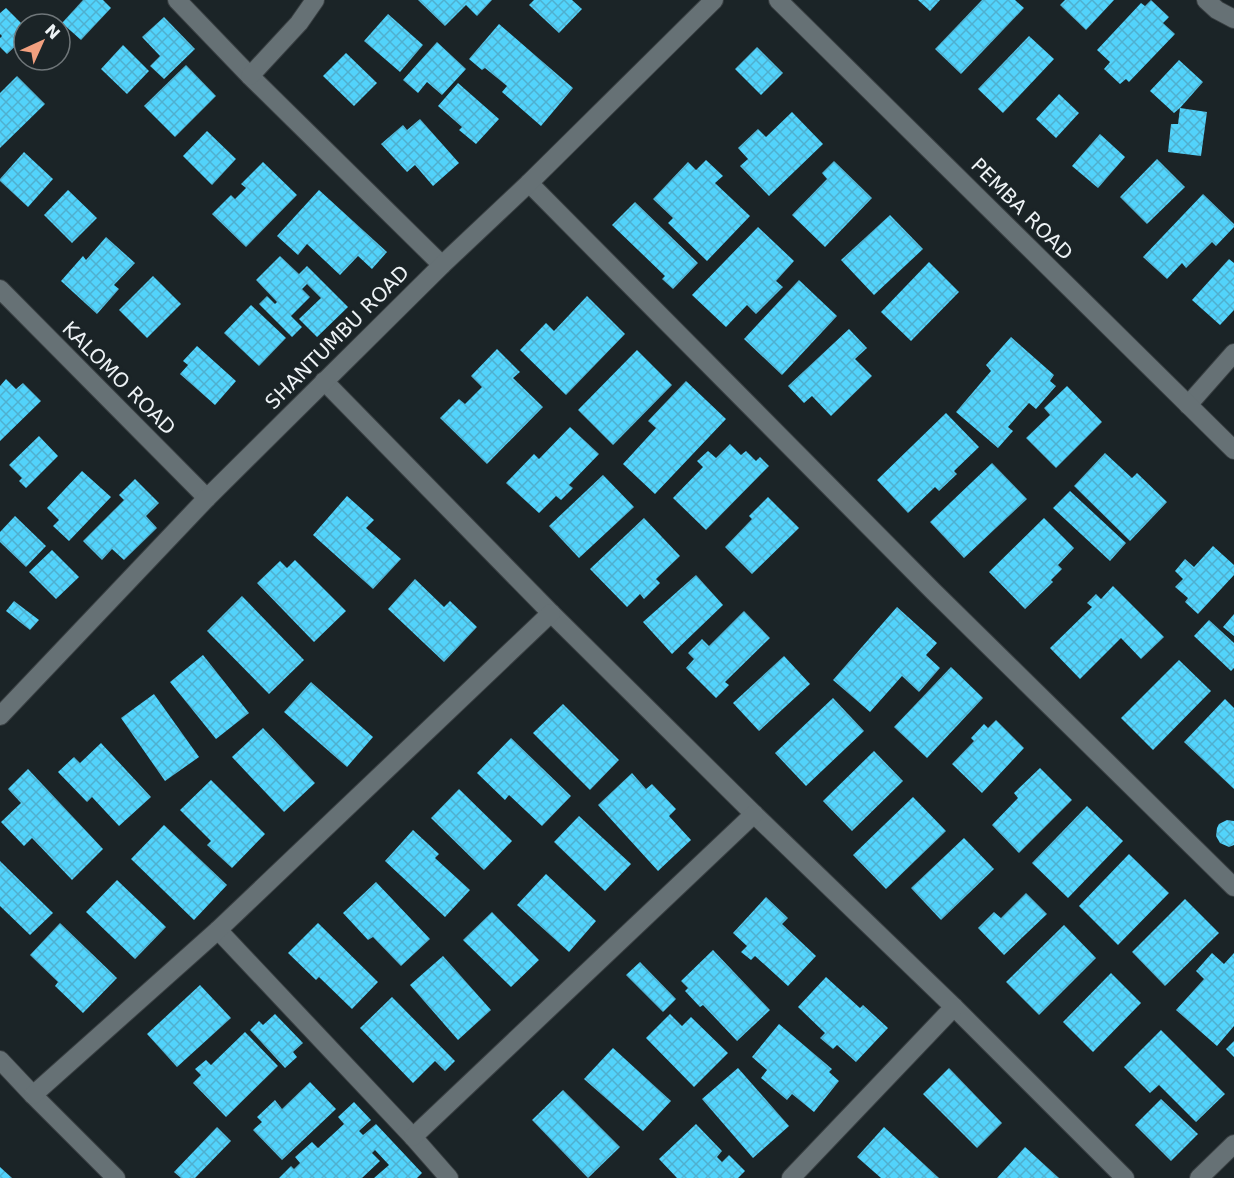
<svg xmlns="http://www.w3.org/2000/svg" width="1234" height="1178" font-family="'DejaVu Sans',sans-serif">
	<defs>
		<pattern id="building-cross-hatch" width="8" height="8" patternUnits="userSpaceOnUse" patternTransform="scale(1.5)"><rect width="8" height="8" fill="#52d3fb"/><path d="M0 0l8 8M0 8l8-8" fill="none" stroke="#4fb0cf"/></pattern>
	</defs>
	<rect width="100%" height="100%" fill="#1b2427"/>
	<g fill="url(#building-cross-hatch)">
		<path d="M83,0H103L111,8L81,40L62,23Z"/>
		<path d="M418,0H492L477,16L466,5L445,26Z"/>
		<path d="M534,0H572L582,9L559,33L529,5Z"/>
		<path d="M918,0H940L930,11Z"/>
		<path d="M982,0H1015L1024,8L961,74L935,49Z"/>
		<path d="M1065,0H1114L1086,30L1060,5Z"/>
		<path d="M1151,0L1169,17L1163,23L1175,34L1129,82L1126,79L1120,84L1104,69L1110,62L1097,50L1141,3L1145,6Z"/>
		<path d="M6,8L24,26V38L7,54L0,47V38L2,36L0,34V13Z"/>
		<path d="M388,14L423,45L400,72L364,41Z"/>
		<path d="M164,17L195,49L164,79L150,66L160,56L142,37Z"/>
		<path d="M499,24L573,88L541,126L502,92L507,86L485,68L482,70L469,59Z"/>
		<path d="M1029,36L1054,59L1003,113L978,89Z"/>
		<path d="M437,42L466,69L442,95L427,82L418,93L403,80Z"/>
		<path d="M123,45L149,71L127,94L101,69Z"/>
		<path d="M757,47L783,73L761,95L735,69Z"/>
		<path d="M346,53L377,83L354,106L323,76Z"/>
		<path d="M1179,60L1203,82L1180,108L1207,112L1201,156L1168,152L1171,124H1178L1180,108L1174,113L1150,91Z"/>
		<path d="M186,65L216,96L175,137L144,106Z"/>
		<path d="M17,76L45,104L0,148V93Z"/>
		<path d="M458,83L499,119L476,144L459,130L462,127L438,106Z"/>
		<path d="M1059,94L1079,113L1056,138L1036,119Z"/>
		<path d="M792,112L823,144L769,196L740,166L748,159L738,148L758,129L766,137Z"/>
		<path d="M420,119L459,163L433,186L415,165L407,172L381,144L403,125L407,130Z"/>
		<path d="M207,131L236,159L212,185L183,156Z"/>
		<path d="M1100,134L1125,157L1098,188L1072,166Z"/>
		<path d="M24,152L53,179L28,207L0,181V179Z"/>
		<path d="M1157,159L1185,187L1147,224L1120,197Z"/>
		<path d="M706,160L723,176L715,183L750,216L707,261L668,223L673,218L653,199L688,162L696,170Z"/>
		<path d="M834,161L872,198L825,247L792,215L827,179L822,173Z"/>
		<path d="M263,162L297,195L246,247L212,214L231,195L235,199L246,188L241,184Z"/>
		<path d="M68,190L97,218L72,243L44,215Z"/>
		<path d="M319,190L387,252L372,269L358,256L340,275L307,244L298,255L277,236Z"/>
		<path d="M1203,194L1234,224V227L1216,246L1212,242L1186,268L1182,263L1167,279L1143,257Z"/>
		<path d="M635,202L698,263L673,289L662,279L665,276L612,225Z"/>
		<path d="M890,215L923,249L874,295L841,260Z"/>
		<path d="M758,227L794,261L776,281L783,287L756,314L747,305L726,327L692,295Z"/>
		<path d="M106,237L135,263L114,285L119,289L97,314L61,281L83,256L86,260Z"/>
		<path d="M280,256L299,274L307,266L348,307L317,337L299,319L321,298L307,284L302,289L310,297L291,316L302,327L292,337L259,304L267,296L275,304L277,302L256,280Z"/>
		<path d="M1229,259L1234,263V310L1220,325L1192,300Z"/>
		<path d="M929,262L959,292L911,341L881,312Z"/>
		<path d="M153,276L181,304L147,338L119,310Z"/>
		<path d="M799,280L837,316L782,375L744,339Z"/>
		<path d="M587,296L625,334L566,395L520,350L546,323L554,331Z"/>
		<path d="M251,305L286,338L259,366L224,333Z"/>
		<path d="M849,329L867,348L855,359L872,376L831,416L812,396L804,403L788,386Z"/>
		<path d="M1011,337L1054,375L1050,381L1056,386L1036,409L1029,403L1008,427L1013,431L998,448L956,412L991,371L986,365Z"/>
		<path d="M197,346L236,381L215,405L180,374L188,365L183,361Z"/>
		<path d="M497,349L520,372L513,378L543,407L487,464L440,418L459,399L465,404L482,387L471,376Z"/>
		<path d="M637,350L672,385L613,445L578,410Z"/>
		<path d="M6,379L16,389L23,383L41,401L0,441V386Z"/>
		<path d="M686,381L726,419L655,494L623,464L656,428L648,421Z"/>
		<path d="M1067,386L1102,422L1056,468L1026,438L1050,415L1044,408Z"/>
		<path d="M946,413L979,447L954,471L957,474L939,491L935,487L908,513L877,480Z"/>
		<path d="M570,427L599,454L569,485L573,488L561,500L556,496L539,513L506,483L534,454L539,459Z"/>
		<path d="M39,436L58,456L26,488L19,481L22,478L9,465Z"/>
		<path d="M730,444L741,455L746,451L756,461L760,457L769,466L706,530L673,498L703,467L697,461L708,451L716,458Z"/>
		<path d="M1105,453L1132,478L1137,473L1167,502L1130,541L1074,486Z"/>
		<path d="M992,463L1027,499L964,558L930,522Z"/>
		<path d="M82,471L111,497L69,541L53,526L59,520L47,508Z"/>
		<path d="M603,475L634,507L579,558L549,526Z"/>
		<path d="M135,479L159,503L146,516L157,528L124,560L112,549L102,560L83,541L124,500L119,495Z"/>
		<path d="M1070,491L1126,543L1110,561L1053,508Z"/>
		<path d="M347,496L374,520L366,528L401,559L373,589L313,535Z"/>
		<path d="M768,497L799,528L752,574L725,547L752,519L749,516Z"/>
		<path d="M15,516L46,546L26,567L0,542V532Z"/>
		<path d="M644,518L680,556L656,579L660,583L644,599L640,594L627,607L590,569Z"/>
		<path d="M1044,518L1074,548L1058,565L1062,569L1051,580L1053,582L1025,609L989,572Z"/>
		<path d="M1213,546L1234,565V575L1198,614L1185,602L1188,598L1175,587L1183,579L1175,571L1185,559L1194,567Z"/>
		<path d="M52,550L79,577L56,599L29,572Z"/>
		<path d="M295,560L346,611L314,642L257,583L280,561L287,568Z"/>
		<path d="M696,575L723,605L672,654L643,622Z"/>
		<path d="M415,579L444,607L450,601L477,627L444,662L388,609Z"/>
		<path d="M1113,586L1164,637L1141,659L1121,638L1080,679L1050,648L1092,607L1087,603L1096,594L1101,599Z"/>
		<path d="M242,596L304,660L269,694L207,631Z"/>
		<path d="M14,601L39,620L30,630L6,611Z"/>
		<path d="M897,607L937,643L926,655L940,668L919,692L902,676L870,712L833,680Z"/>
		<path d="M744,611L770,638L725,682L729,685L716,698L686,668L694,659L688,653L702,639L709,646Z"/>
		<path d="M1234,614V636L1223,627Z"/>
		<path d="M1209,620L1234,643V668L1231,671L1194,636Z"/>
		<path d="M203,655L249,713L216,739L170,682Z"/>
		<path d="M784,656L810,684L759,731L733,703Z"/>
		<path d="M1179,660L1211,691L1153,750L1121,718Z"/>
		<path d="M951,667L983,698L927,758L894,727Z"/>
		<path d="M311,682L373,737L347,767L284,712Z"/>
		<path d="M154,694L199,757L165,781L121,718Z"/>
		<path d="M833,698L864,731L806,786L775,753Z"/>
		<path d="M1225,699L1234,708V789L1184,742Z"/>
		<path d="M563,704L619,760L590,790L533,733Z"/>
		<path d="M996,720L1024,748L982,793L952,764L974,741L971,738L984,724L988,728Z"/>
		<path d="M263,728L315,783L284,812L232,757Z"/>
		<path d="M511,738L571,796L542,826L509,795L505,800L477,773Z"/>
		<path d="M101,743L151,797L119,826L92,797L87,802L58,772L74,757L80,763Z"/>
		<path d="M874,751L903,781L852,831L823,801Z"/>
		<path d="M1040,768L1072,800L1019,853L992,825L1018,798L1014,793Z"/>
		<path d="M28,769L103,849L72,880L32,838L24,846L1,822L21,803L8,789Z"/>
		<path d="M632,773L646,789L652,784L676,809L669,816L691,840L658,871L598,805Z"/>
		<path d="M211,780L265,834L232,868L207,845L211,841L180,810Z"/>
		<path d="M459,789L512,841L484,870L431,818Z"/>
		<path d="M913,797L946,831L886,889L853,855Z"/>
		<path d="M1087,806L1123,841L1068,898L1032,863Z"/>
		<path d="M579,816L631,864L605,891L554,842Z"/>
		<path d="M1227,820L1234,821V845L1229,847L1220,843L1216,836L1217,828L1219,824Z"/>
		<path d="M164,825L227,885L194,920L131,859Z"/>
		<path d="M413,830L439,854L435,858L470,890L445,917L385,861Z"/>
		<path d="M964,838L994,869L941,920L911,888Z"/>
		<path d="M1129,854L1169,893L1118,945L1079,906Z"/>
		<path d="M0,861L53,913L30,935L0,906Z"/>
		<path d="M546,874L596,921L569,952L517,905Z"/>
		<path d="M117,880L166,927L135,959L86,912Z"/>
		<path d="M376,882L430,939L401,966L373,937L368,940L343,913Z"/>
		<path d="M1026,893L1047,914L1004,955L978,928L994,912L1001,918Z"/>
		<path d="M766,897L788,918L782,924L816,956L788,986L755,956L751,960L741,952L747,946L733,933Z"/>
		<path d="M1185,899L1219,933L1165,986L1132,952Z"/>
		<path d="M492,912L539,960L511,987L463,940Z"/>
		<path d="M60,923L117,978L83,1013L55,986L58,982L30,955Z"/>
		<path d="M318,923L378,982L352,1009L319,977L316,980L288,953Z"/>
		<path d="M1064,925L1096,958L1039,1015L1006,982Z"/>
		<path d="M713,950L770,1010L737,1041L703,1005L700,1007L685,991L688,988L681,981Z"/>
		<path d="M1212,953L1224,964L1234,953V1026L1217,1046L1176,1010L1204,979L1196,971Z"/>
		<path d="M443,956L491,1010L458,1040L410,985Z"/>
		<path d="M640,962L676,999L663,1012L626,975Z"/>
		<path d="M1111,973L1141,1003L1093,1052L1063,1022Z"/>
		<path d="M826,977L860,1008L863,1005L888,1028L856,1062L837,1045L833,1049L820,1038L825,1033L798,1007Z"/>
		<path d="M200,985L231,1018L177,1067L147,1034Z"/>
		<path d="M392,997L455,1061L445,1071L435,1061L413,1083L360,1028Z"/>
		<path d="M275,1014L303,1043L293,1052L297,1057L285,1068L250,1030L259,1021L263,1025Z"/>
		<path d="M670,1014L682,1026L691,1017L728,1053L694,1087L646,1038Z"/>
		<path d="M779,1024L832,1069L829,1072L839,1081L814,1112L792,1094L787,1100L761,1078L767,1070L752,1057Z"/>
		<path d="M1161,1030L1225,1094L1196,1122L1159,1085L1150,1093L1124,1067Z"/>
		<path d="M245,1032L278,1066L226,1117L193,1083L201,1075L195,1069L206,1060L211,1065Z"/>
		<path d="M1234,1041V1057L1226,1049Z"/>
		<path d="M613,1048L671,1101L643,1131L584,1079Z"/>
		<path d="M738,1068L789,1126L753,1158L702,1099Z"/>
		<path d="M949,1068L1002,1123L977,1148L923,1094Z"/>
		<path d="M310,1082L336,1109L282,1160L253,1130L262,1122L257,1117L275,1100L282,1109Z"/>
		<path d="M563,1090L620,1147L588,1178L532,1120Z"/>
		<path d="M1161,1099L1198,1134L1171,1161L1135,1125Z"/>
		<path d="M354,1102L371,1120L359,1131L363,1135L376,1124L422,1173L417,1178H374L389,1165L375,1150L372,1153L380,1161L362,1178H279L291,1166L294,1169L300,1163L295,1157L312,1142L318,1148L344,1124L338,1117Z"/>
		<path d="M696,1124L722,1151L717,1157L722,1162L729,1155L745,1171L738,1178H677L659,1159Z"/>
		<path d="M217,1127L231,1141L195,1178H181L174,1172Z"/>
		<path d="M884,1127L939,1178H881L857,1157Z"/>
		<path d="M1025,1147L1059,1178H997Z"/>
		<path d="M0,1167L12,1178H0Z"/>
	</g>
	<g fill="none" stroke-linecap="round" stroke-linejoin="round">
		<defs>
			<g id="minor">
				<path d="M177,0L250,76L442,265"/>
				<path d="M1206,0L1217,10L1234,19"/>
				<path d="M250,76L299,23L315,0"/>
				<path d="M529,183L933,591L1234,887"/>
				<path d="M0,289L207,498"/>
				<path d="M324,381L551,613L754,814L954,1007L1125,1178"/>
				<path d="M1188,405L1234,353"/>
				<path d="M218,930L413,1137L449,1178"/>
				<path d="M0,1060L33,1095L116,1178"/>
				<path d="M33,1095L218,930L551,613"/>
				<path d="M413,1137L754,814"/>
				<path d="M791,1178L954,1007"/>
				<path d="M1199,1178L1234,1144"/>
			</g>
			<g id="tertiary">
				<path d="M778,0L1234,450"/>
				<path d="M0,716L207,498L442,265L529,183L714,0"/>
			</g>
		</defs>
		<use href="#minor" stroke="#393f42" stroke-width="20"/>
		<use href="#tertiary" stroke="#393f42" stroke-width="20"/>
		<use href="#minor" stroke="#667175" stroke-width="18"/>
		<use href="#tertiary" stroke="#667175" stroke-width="18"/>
	</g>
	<g text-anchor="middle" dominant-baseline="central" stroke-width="6" stroke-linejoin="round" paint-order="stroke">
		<g font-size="20" fill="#edf2f5" stroke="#1b2427">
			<text transform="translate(1022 209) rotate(45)">PEMBA ROAD</text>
			<text transform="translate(337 337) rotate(-45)">SHANTUMBU ROAD</text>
			<text transform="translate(119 378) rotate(45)">KALOMO ROAD</text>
		</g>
	</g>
	<g transform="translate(42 42) rotate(45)"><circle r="28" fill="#1b2427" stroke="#6f7679" stroke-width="1.5"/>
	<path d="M0-4.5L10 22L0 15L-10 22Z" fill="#f2a07f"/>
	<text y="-9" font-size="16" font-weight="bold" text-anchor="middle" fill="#edf2f5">N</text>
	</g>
</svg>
